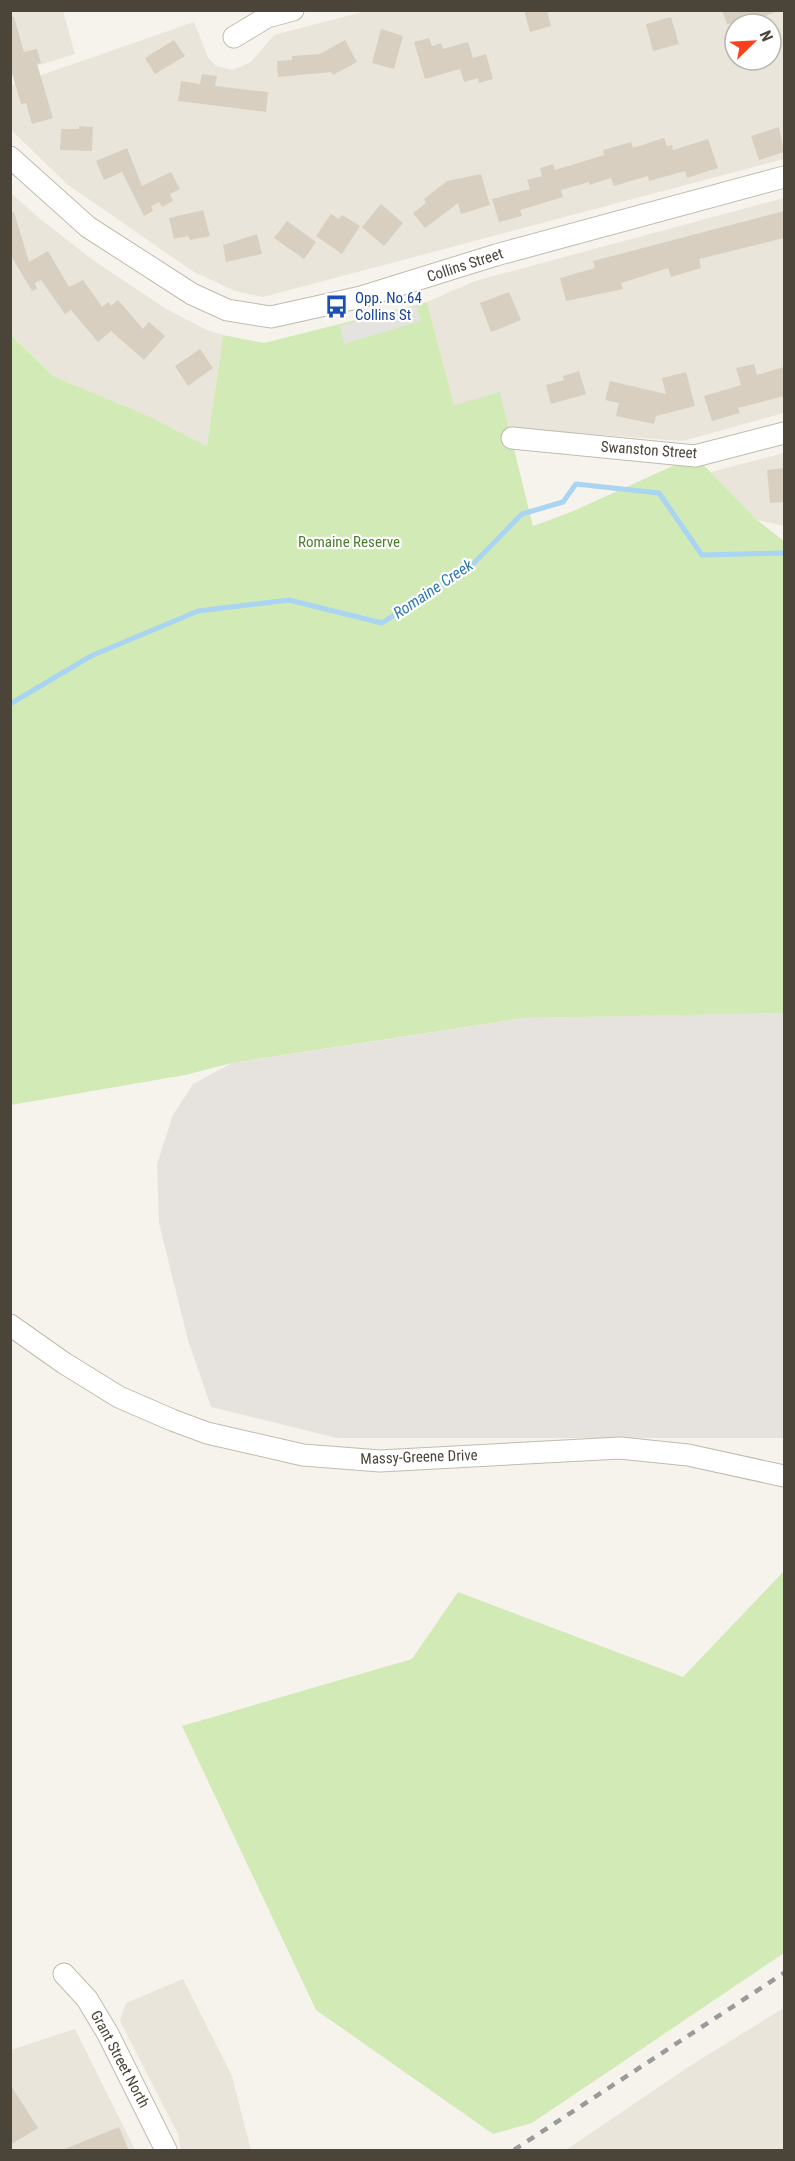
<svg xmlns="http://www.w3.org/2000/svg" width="795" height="2161" font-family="'Roboto Condensed',sans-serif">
	<rect width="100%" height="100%" fill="#f6f3ec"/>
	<g fill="#eae5da" fill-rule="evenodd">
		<path d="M11,11H63L75,54L11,74Z"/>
		<path d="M366,11H784V159L263,297L235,291L194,272L68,185L11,130L10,86L194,22L208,57L216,66L233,70L251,62L274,35ZM735,24H771V60H735Z"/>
		<path d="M10,192L40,219L93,260L168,310L207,330L223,335L207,446L146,415L53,376L11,334Z"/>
		<path d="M784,198V413L683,441L509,428L500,393L454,405L427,302L475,281Z"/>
		<path d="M784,453V526L757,520L711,472Z"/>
		<path d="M183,1979L232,2076L251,2150H181L178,2134L120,2021L126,2003Z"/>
		<path d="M784,2008V2150H566L688,2067Z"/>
		<path d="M75,2029L135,2150H11V2050Z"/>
	</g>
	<path fill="#e6e2dd" d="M784,1013V1438H337L211,1407L188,1340L159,1223L157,1164L173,1115L193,1084L232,1063L526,1018Z"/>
	<g fill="#d2eab5">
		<path d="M427,302L454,405L500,392L533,526L571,512L695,456L757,520L784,541V1013L525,1018L232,1063L185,1075L11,1105L10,334L53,376L146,415L207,446L223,335L264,343Z"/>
		<path d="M784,1571V1953L532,2123L493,2134L316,2010L182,1726L412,1659L458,1592L683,1677Z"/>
	</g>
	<path fill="#e5e3e0" d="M416,305L421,321L344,344L340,326Z"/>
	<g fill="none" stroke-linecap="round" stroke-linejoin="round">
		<path stroke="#a9d4f2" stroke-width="5" d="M10,704L91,656L198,611L289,600L382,623L473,564L522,514L563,502L576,484L659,493L702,555L784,553"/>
	</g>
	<g fill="#d8cfc1">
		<path d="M524,10H547L551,26L530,32Z"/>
		<path d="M722,10H778V11L746,24H727Z"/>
		<path d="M10,17H14L24,52L37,49L41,63L37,64L53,118L32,124L26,103L21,104L10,67Z"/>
		<path d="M671,17L679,44L653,51L646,24Z"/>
		<path d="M381,29L403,36L394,69L372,63Z"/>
		<path d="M429,38L432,46L441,43L443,49L468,42L473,58L486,54L493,79L479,83L478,78L464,82L460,69L425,79L414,42Z"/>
		<path d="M174,40L185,56L155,74L145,58Z"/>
		<path d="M345,40L357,62L333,75L331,72L278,77L277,61L292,60V56L320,54Z"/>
		<path d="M202,74L217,76L215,86L268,92L266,112L178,101L181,81L200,84Z"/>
		<path d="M79,126L93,127L92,151L60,150L61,129H79Z"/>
		<path d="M779,127L784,152L759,160L751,136Z"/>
		<path d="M664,138L667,146L672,145L673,150L708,139L718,168L687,178L685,171L649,181L648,176L614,186L611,178L589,185V182L561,190L563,197L520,210L522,216L499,222L492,199L530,189L527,180L542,176L540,168L553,164L555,170L604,155L603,150L631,142L633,148Z"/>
		<path d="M127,148L142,186L171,172L180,189L170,194L173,201L162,207L159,202L151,206L153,211L144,216L122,172L104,180L96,161Z"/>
		<path d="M481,174L490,205L461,214L458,203L425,228L413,213L426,203L424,199L447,181Z"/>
		<path d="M381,204L403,223L384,246L362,227Z"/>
		<path d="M203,210L210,236L190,240L188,236L174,239L169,218Z"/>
		<path d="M784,211V238L699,259L701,268L671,277L668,268L621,283L623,289L566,301L560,278L595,268L593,261Z"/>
		<path d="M14,212L29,262L48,251L69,287L83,280L102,307L108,302L111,306L118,300L143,329L149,322L165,336L144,360L111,331L98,342L71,310L65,314L41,280L35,283L37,289L32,291L10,254V213Z"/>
		<path d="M331,214L339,219L342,215L360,226L342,254L316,236Z"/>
		<path d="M287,221L316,242L304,259L274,238Z"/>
		<path d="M257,234L262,254L226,262L223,245Z"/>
		<path d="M509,292L521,320L491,332L480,303Z"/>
		<path d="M200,349L213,368L188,386L175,366Z"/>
		<path d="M754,364L757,375L784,367V396L738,408L740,413L712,421L704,396L741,385L736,368Z"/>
		<path d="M579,371L586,394L551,404L546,385L564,380L563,376Z"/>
		<path d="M686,372L695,406L656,416L654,424L616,416L619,403L605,400L610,381L666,394L662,378Z"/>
		<path d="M784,468V502L770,503L767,470Z"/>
		<path d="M10,2084L38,2128L10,2145Z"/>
		<path d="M119,2127L129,2151H62V2150Z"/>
	</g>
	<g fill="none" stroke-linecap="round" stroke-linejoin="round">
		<defs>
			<g id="minor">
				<path d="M234,37L267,17L293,10"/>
				<path d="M10,157L88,227L192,294L227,310L271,317L361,297L496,255L784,177"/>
				<path d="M512,438L695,456L784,433"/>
				<path d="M10,1325L64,1363L119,1397L172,1420L207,1433L303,1455L380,1461L620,1448L688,1455L784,1476"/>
				<path d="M64,1974L87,1999L108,2034L166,2150"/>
			</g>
		</defs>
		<use href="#minor" stroke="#c2bbae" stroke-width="23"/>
		<use href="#minor" stroke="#fff" stroke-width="21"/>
		<path stroke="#9a9a9a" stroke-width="4.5" stroke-dasharray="8 8" stroke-linecap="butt" d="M514,2150L784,1973"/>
	</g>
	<defs>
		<symbol id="bus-bare" viewBox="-9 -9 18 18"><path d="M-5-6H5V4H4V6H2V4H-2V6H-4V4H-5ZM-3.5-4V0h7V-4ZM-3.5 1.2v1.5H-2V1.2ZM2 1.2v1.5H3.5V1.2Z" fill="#1a4fb4" stroke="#fff" stroke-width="2.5" paint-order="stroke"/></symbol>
	</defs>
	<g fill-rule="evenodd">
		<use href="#bus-bare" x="320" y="290" width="33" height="33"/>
	</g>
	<g text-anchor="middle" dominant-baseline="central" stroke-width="4.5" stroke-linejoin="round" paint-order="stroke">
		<g font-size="15" fill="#4b4439" stroke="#fff">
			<text transform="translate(465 265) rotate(-18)">Collins Street</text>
			<text transform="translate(649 450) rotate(4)">Swanston Street</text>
			<text transform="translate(419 1457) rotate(-2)">Massy-Greene Drive</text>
			<text transform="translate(120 2059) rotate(62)">Grant Street North</text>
		</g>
		<g font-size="15" fill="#164399" stroke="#fff" text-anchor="start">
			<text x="355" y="298">Opp. No.64<tspan x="355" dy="17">Collins St</tspan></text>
		</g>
		<g font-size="15" fill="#4a7f2a" stroke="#fff">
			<text x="349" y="542">Romaine Reserve</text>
		</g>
		<g font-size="16" font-style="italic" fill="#2e7ab2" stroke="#fff">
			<text transform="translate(433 589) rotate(-34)">Romaine Creek</text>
		</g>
	</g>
	<rect width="795" height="2161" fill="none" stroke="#4b4439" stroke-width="24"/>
	<g transform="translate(753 42) rotate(66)"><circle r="28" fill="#ffffff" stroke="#b7b4b0" stroke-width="1.5"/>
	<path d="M0-4.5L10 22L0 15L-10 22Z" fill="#fc3f1d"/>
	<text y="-9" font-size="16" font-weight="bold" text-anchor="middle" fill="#4b4439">N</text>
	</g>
</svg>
